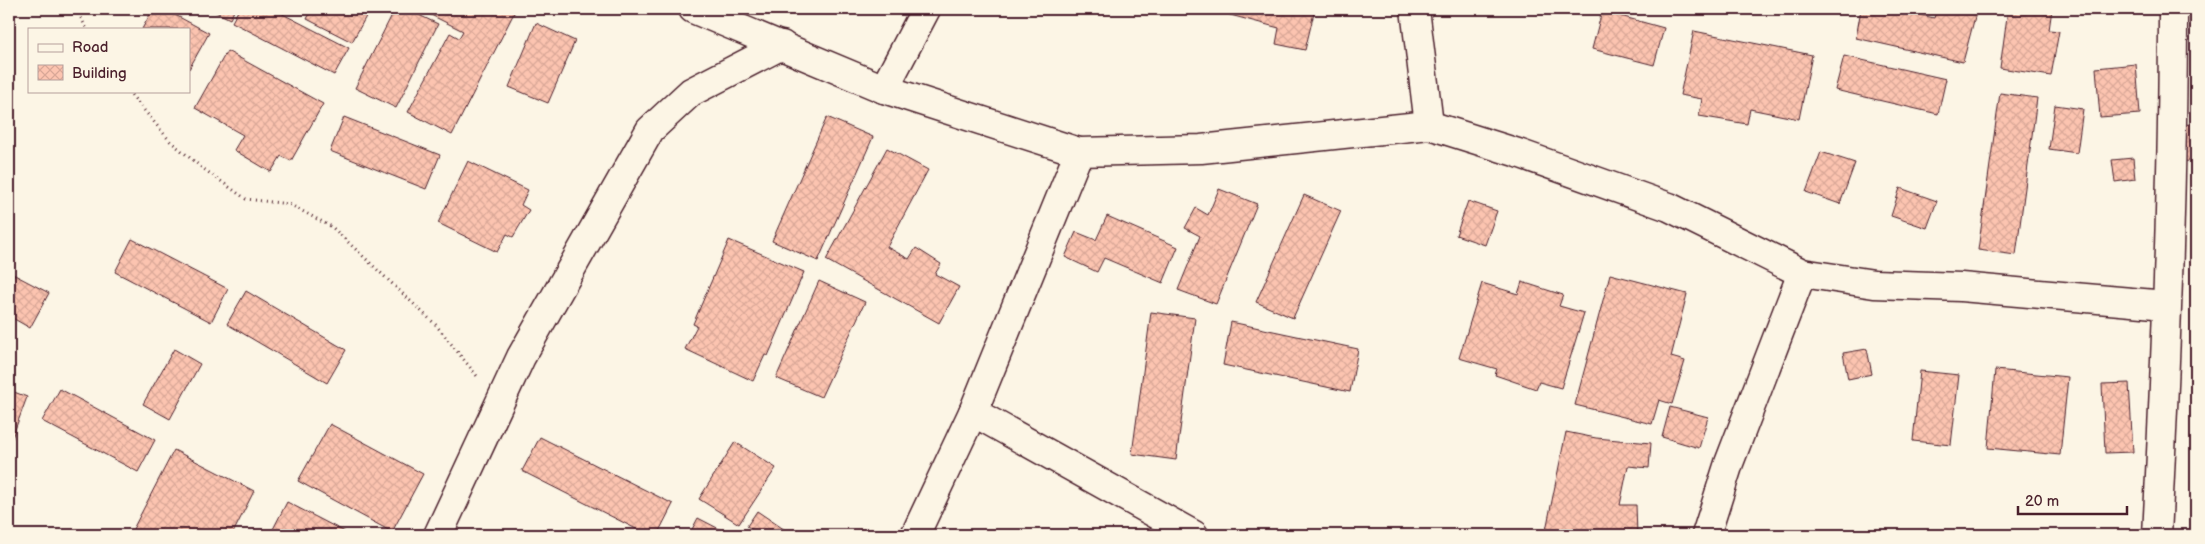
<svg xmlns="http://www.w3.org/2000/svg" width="2205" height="544" font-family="'Balsamiq Sans',sans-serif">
	<defs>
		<pattern id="building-cross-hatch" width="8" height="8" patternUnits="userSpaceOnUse" patternTransform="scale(1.25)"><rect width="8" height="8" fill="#fcc4b0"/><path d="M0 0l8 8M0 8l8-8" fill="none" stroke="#daa898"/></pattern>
	</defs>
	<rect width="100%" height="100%" fill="#fcf5e5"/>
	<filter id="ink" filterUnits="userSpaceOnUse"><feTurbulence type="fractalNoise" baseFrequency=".02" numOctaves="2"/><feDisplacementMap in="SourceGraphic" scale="10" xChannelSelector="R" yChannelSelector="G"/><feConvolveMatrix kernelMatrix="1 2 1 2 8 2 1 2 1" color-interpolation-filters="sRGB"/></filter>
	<g filter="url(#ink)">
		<g fill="url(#building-cross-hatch)" stroke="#4a1f2b">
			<path d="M153,9H164L209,33L189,69V29H142Z"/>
			<path d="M210,9H235L230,19Z"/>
			<path d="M239,9H273L349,48L334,75L232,22Z"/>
			<path d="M312,9H370L352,42L307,19Z"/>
			<path d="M395,9H406L438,24L396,108L355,88Z"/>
			<path d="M419,9H510L515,11L452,135L408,112L450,33L459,38L463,31Z"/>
			<path d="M1208,9H1315L1305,50L1276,44L1279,28Z"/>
			<path d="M1861,9H1896L1934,18L1937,9H1977L1963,62L1856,38Z"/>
			<path d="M2008,9H2052L2049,30L2059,31L2051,76L2000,68Z"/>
			<path d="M1602,11L1664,28L1654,65L1592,49Z"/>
			<path d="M536,23L575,41L548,103L509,87Z"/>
			<path d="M1694,31L1812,55L1799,119L1750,109L1747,124L1699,116L1702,99L1680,95Z"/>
			<path d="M227,51L323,104L291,161L281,156L271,172L234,150L243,135L195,108Z"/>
			<path d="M1844,56L1946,79L1938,114L1835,90Z"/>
			<path d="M2136,64L2140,114L2100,117L2096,68Z"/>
			<path d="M2000,93L2037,98L2016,255L1978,250Z"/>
			<path d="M2055,105L2083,109L2077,153L2049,149Z"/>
			<path d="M344,117L440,155L426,189L330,151Z"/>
			<path d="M827,117L873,137L818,261L772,241Z"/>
			<path d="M2196,123V160L2182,162L2178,126Z"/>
			<path d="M887,148L928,170L887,247L909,259L916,248L941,264L935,274L959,287L939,323L826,260Z"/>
			<path d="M1821,152L1855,163L1840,204L1806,192Z"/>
			<path d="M2133,158L2135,179L2115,182L2112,160Z"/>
			<path d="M468,161L528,190L521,205L529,210L513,237L507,234L497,252L438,223Z"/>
			<path d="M1900,188L1937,201L1927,228L1891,216Z"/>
			<path d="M1219,189L1257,204L1216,304L1178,290L1200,236L1185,228L1196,208L1208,215Z"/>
			<path d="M1304,195L1341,211L1293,318L1256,302Z"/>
			<path d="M1468,201L1497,211L1485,245L1456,235Z"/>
			<path d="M1107,216L1178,247L1163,283L1104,258L1097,272L1065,257L1076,232L1096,240Z"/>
			<path d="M132,239L228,289L211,322L115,272Z"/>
			<path d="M729,240L804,272L768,356L765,355L753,381L685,349L697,326L693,324Z"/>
			<path d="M2191,255H2196V282H2195Z"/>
			<path d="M9,272L49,293L30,328L9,316Z"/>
			<path d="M1610,274L1687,294L1671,357L1685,361L1672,404L1659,400L1652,424L1575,405Z"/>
			<path d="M819,281L865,302L821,397L776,378Z"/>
			<path d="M1522,282L1563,295L1559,306L1584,313L1561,388L1539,382L1536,389L1495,375L1497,369L1459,358L1482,283L1518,294Z"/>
			<path d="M246,291L346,350L327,383L227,324Z"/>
			<path d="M1151,312L1195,318L1176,460L1132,454Z"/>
			<path d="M1231,322L1358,349L1350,392L1223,365Z"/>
			<path d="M174,349L200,364L170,419L143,404Z"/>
			<path d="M1867,349L1872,374L1848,379L1843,353Z"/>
			<path d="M1995,370L2068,377L2060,455L1988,448Z"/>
			<path d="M1920,371L1959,375L1951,445L1913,441Z"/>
			<path d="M2129,383L2133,452L2105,453L2102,384Z"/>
			<path d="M60,389L155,440L138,472L42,421Z"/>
			<path d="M9,390L27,397L9,446Z"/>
			<path d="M1670,407L1708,417L1699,448L1662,437Z"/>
			<path d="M330,424L423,474L392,532L298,481Z"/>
			<path d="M1566,432L1596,438L1651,443L1649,468L1628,466L1620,505H1636L1637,535H1545Z"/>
			<path d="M540,437L673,504L657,535H648L522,471Z"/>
			<path d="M735,442L776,468L739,524L699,499Z"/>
			<path d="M174,450L254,491L232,535H136L131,533Z"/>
			<path d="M287,502L345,532L343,535H270Z"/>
			<path d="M757,511L791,534L760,535L747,526Z"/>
			<path d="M698,518L731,535H689Z"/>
		</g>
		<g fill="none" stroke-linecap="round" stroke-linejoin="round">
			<defs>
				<g id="minor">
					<path d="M693,9L884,89L1079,152L1201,149L1429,125L1518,153L1669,207L1802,273L1874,284L1961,287L2166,305"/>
					<path d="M1415,9L1429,125"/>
					<path d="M884,89L926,9"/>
					<path d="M973,412L1194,535"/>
					<path d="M438,535L521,357L650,130L691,92L782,45"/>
					<path d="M915,535L973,412L1079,152"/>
					<path d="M1706,535L1729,463L1802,273"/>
					<path d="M2157,535C2166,360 2173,184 2173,9"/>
				</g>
			</defs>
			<use href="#minor" stroke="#4a1f2b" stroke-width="31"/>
			<g stroke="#4a1f2b" stroke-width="3" stroke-dasharray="1 4" stroke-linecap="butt">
				<path d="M76,9L87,29"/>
				<path d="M128,91L170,141L201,167L246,199L289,204L332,227L436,325L477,376"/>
			</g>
			<use href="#minor" stroke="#fcf5e5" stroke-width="28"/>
		</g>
	</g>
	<rect width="2205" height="544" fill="none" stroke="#fcf5e5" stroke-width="30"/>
	<rect x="15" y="15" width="2175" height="514" fill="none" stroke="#4a1f2b" stroke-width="2" filter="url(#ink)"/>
	<rect x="28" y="28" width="162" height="65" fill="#fcf5e5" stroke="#b59f9b"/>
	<rect x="38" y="44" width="25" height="8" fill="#fcf5e5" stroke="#b59f9b"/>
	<text x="72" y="52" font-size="15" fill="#4a1f2b">Road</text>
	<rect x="38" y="65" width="25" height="15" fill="url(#building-cross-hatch)" stroke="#b59f9b"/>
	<text x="72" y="78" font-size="15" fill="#4a1f2b">Building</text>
	<path d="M2018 506v8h109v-8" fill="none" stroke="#4a1f2b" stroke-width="2.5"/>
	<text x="2025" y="506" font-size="15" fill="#4a1f2b" stroke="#fcf5e5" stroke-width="4" paint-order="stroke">20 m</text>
</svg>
